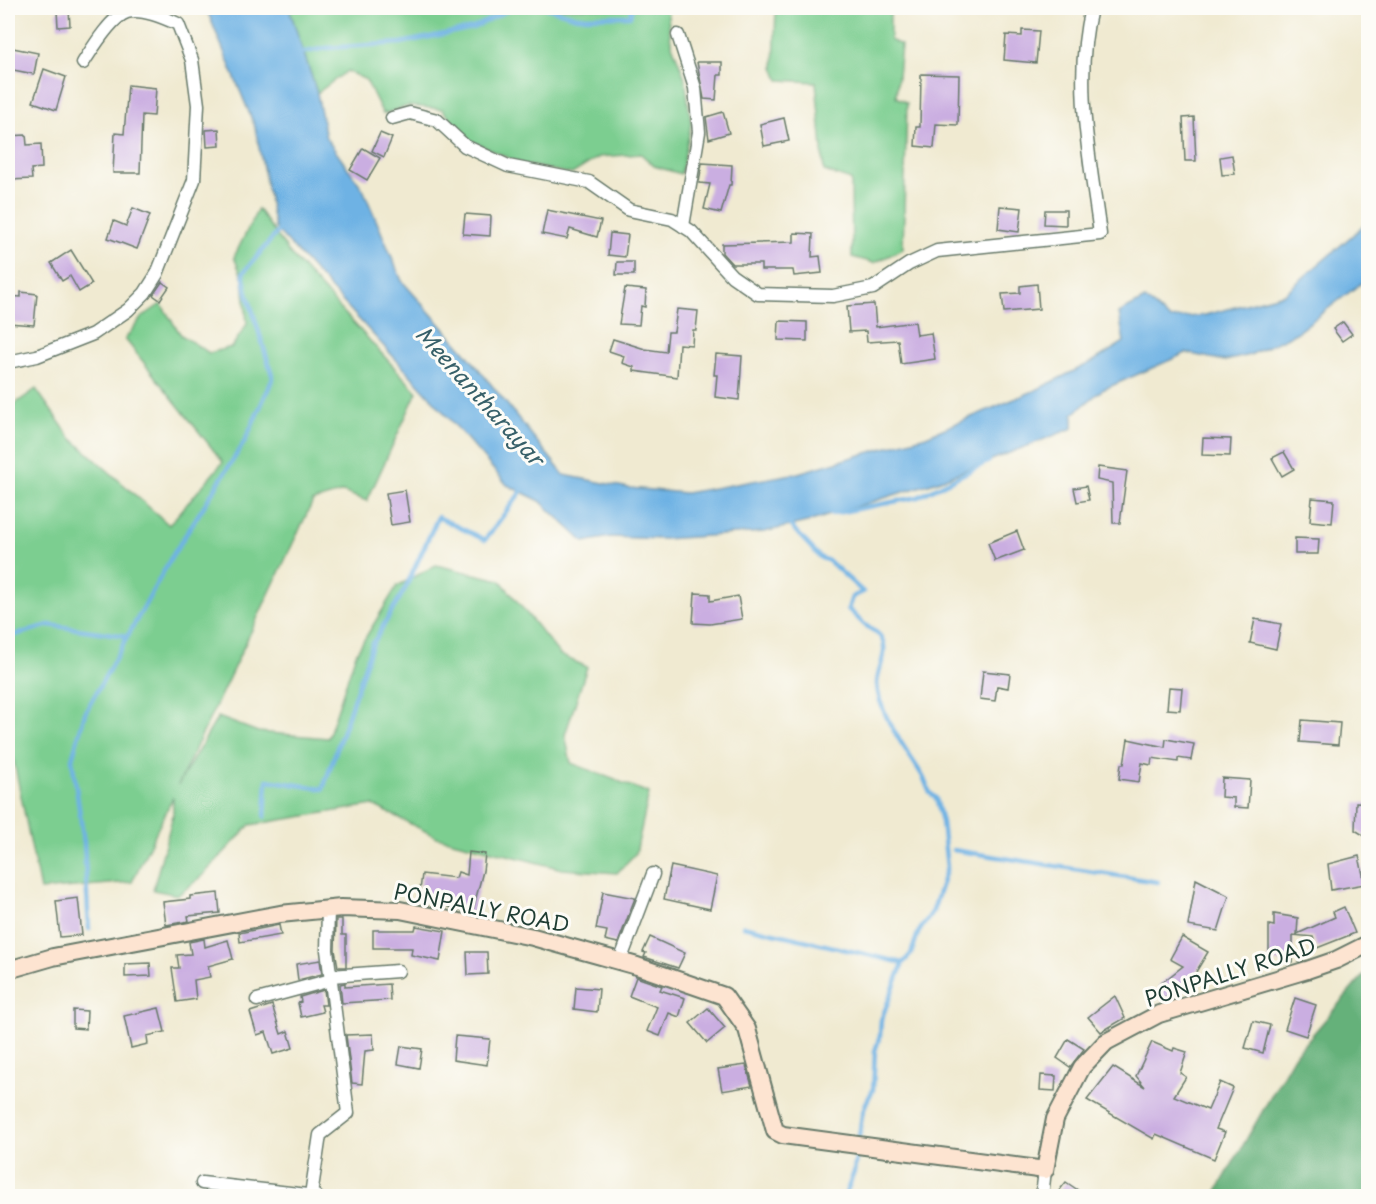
<svg xmlns="http://www.w3.org/2000/svg" width="1376" height="1204" font-family="'Playpen Sans',sans-serif">
	<rect width="100%" height="100%" fill="#fdfcf7"/>
	<filter id="ink" filterUnits="userSpaceOnUse"><feTurbulence type="fractalNoise" baseFrequency=".0167" numOctaves="2"/><feDisplacementMap in="SourceGraphic" scale="12" xChannelSelector="R" yChannelSelector="G"/><feConvolveMatrix kernelMatrix="1 2 1 2 8 2 1 2 1" color-interpolation-filters="sRGB"/></filter>
	<filter id="wash" filterUnits="userSpaceOnUse"><feTurbulence type="fractalNoise" baseFrequency=".008" numOctaves="4" result="noise"/><feDisplacementMap in="SourceGraphic" scale="24" xChannelSelector="R" yChannelSelector="G"/><feGaussianBlur stdDeviation="1.35" result="paint"/><feColorMatrix in="noise" values="0 0 0 0 0 0 0 0 0 0 0 0 0 0 0 0 0 1.4 0 .05"/><feComposite in="paint" operator="in"/></filter>
	<g filter="url(#wash)">
		<rect width="100%" height="100%" fill="#f0ead1"/>
		<g fill="#7cce90" stroke="#4e8662" stroke-width="1.5">
			<path d="M289,8H667L671,42L685,78L691,124L681,174L654,166L641,154L599,157L572,174L522,164L469,140L442,109L408,106L383,114L366,80L347,71L317,93Z"/>
			<path d="M776,8H890V40L901,45L896,97L907,103L903,249L874,263L852,257L851,180L824,171L816,82L779,80L774,67Z"/>
			<path d="M258,209L291,255L417,392L367,501L343,492L313,501L178,785L218,717L258,732L328,738L356,653L397,586L436,565L500,580L560,655L587,667L565,735L571,763L649,793L636,853L617,873L562,869L437,837L373,805L250,825L201,877L178,895L153,890L173,815V797L132,882L40,890L8,732V409L36,389L70,437L169,525L223,462L125,339L142,317L161,304L181,335L209,353L232,347L247,324L243,279L234,257Z"/>
		</g>
		<path fill="#65b17a" stroke="#427757" stroke-width="1.5" d="M1368,970V1196H1214L1294,1056Z"/>
		<path fill="#6eb2e4" stroke="#46788c" stroke-width="1.5" d="M206,8H289L317,93L326,138L363,189L402,281L465,352L564,475L629,488L686,493L798,473L926,436L1036,390L1092,362L1124,342L1119,313L1145,299L1170,319L1205,315L1284,294L1368,222V278L1296,333L1250,355L1225,361L1186,353L1102,390L1073,414V428L935,482L811,521L764,532L664,539L610,537L584,542L540,501L507,485L425,391L275,228L255,127Z"/>
		<g fill="none" stroke-linecap="round" stroke-linejoin="round">
			<g stroke="#6eb2e4" stroke-width="4.5">
				<path d="M547,8L577,17L630,16L632,8"/>
				<path d="M300,53L327,48L401,43L473,28L512,8"/>
				<path d="M831,514L918,497L989,461"/>
				<path d="M788,523L821,558L829,561L863,592L852,597L848,609C854,614 859,620 865,625C871,630 878,631 882,639C889,652 877,670 877,684C878,714 907,750 922,775C928,785 926,791 936,798L942,822L947,867L933,911L918,933L911,954L903,963L881,1020L880,1036L875,1051L873,1090L866,1103L862,1115L854,1172L845,1196"/>
				<path d="M8,637L49,625L127,636"/>
				<path d="M265,817L267,780L323,789L372,645L405,589L438,517L485,540L523,489"/>
				<path d="M953,850L1158,882"/>
				<path d="M743,926L903,963"/>
				<path d="M89,929L84,843L72,759L85,713L171,558L245,441L273,378L247,293L243,273L281,228"/>
			</g>
		</g>
		<g id="blocks">
			<g fill="#caaee1">
				<path d="M69,10L70,26L58,27L57,11Z"/>
				<path d="M1022,30L1039,31L1036,63L1004,60L1006,35L1022,36Z"/>
				<path d="M8,47L38,53L34,74L8,69Z"/>
				<path d="M697,62H722V75H718L716,100L704,99Z"/>
				<path d="M44,69L66,77L56,110L33,102Z"/>
				<path d="M921,74L959,75L958,125L936,124L934,148L915,146L916,127H920Z"/>
				<path d="M128,85L156,88L154,116L142,115L140,173H113L115,133L124,134Z"/>
				<path d="M723,112L729,133L709,139L706,117Z"/>
				<path d="M1194,117L1196,161H1185L1183,118Z"/>
				<path d="M784,118L789,141L764,146L760,124Z"/>
				<path d="M219,129L220,146L207,147L206,130Z"/>
				<path d="M380,133L392,138L384,157L372,151Z"/>
				<path d="M26,135L27,145L41,144L42,168L31,169L32,179L8,180V136Z"/>
				<path d="M363,148L380,158L367,180L350,170Z"/>
				<path d="M1232,155L1235,174L1222,175L1220,157Z"/>
				<path d="M702,163L732,165L731,185H729L721,213L704,209L710,184L699,183Z"/>
				<path d="M1000,206L1022,208L1019,232L998,229Z"/>
				<path d="M133,208L150,215L137,249L108,238L114,221L126,226Z"/>
				<path d="M547,210L601,221L597,237L570,229L567,239L542,234Z"/>
				<path d="M1045,210H1066V225L1044,224Z"/>
				<path d="M465,214L491,216L490,236L463,234Z"/>
				<path d="M610,233L628,235L625,257L608,255Z"/>
				<path d="M794,233L813,234L812,257L820,256L822,273L794,276L793,270H761V264H732L722,253V244L794,242Z"/>
				<path d="M71,250L92,284L79,292L70,276L62,281L51,263Z"/>
				<path d="M617,262H634V275H616Z"/>
				<path d="M162,282L169,287L160,300L153,295Z"/>
				<path d="M1037,284L1039,309L1004,312L1002,294L1020,293V286Z"/>
				<path d="M625,288L646,290L645,307L641,306L639,325L619,324Z"/>
				<path d="M21,292L37,294L34,325L8,323V296L21,297Z"/>
				<path d="M874,304L876,327L915,322L917,335L931,333L935,359L901,364L898,340L867,342L866,331L849,332L847,306Z"/>
				<path d="M677,309L698,311L696,330H693L692,345L679,344L677,377L634,371V367L622,363L624,356L609,351L613,339L645,349L666,352L668,332H674Z"/>
				<path d="M779,321L807,322V341L778,340Z"/>
				<path d="M1343,322L1352,334L1342,341L1333,329Z"/>
				<path d="M716,354L742,356L739,400L715,397L717,375H714Z"/>
				<path d="M1203,438L1231,439L1230,456L1202,455Z"/>
				<path d="M1284,452L1294,469L1282,476L1272,458Z"/>
				<path d="M1098,467L1127,471L1120,523H1113L1112,483L1097,480Z"/>
				<path d="M1086,486L1089,500L1077,502L1074,488Z"/>
				<path d="M405,490L410,522L391,525L386,493Z"/>
				<path d="M1312,498L1334,500L1332,523L1310,521Z"/>
				<path d="M1017,531L1024,550L995,561L988,543Z"/>
				<path d="M1295,538L1319,539L1318,554H1295Z"/>
				<path d="M695,593L710,594V601L738,596L742,619L710,624L693,623Z"/>
				<path d="M1255,619L1281,624L1276,649L1250,643Z"/>
				<path d="M983,671L1010,674L1008,688L997,686L995,701L980,699Z"/>
				<path d="M1169,687L1182,688L1180,710L1167,709Z"/>
				<path d="M1302,720L1340,723L1338,745L1300,742Z"/>
				<path d="M1128,739L1165,747L1166,739L1194,744L1191,760L1178,758V762L1152,758L1151,765L1142,763L1139,782L1119,779L1121,764H1124Z"/>
				<path d="M1222,778L1250,780L1248,808L1234,807V798L1221,797Z"/>
				<path d="M1356,802L1368,803V838L1355,830Z"/>
				<path d="M469,852L485,854L483,871L472,913L448,907L450,902L419,899L422,874L456,878L458,872L467,875Z"/>
				<path d="M1359,856L1365,884L1331,890L1328,864Z"/>
				<path d="M671,866L717,876L710,909L664,899Z"/>
				<path d="M1196,879L1229,896L1218,931L1188,926Z"/>
				<path d="M603,892L635,898L618,943L605,940L607,931L596,929Z"/>
				<path d="M218,893L220,913L188,916L189,921L166,925L163,902L190,899V896Z"/>
				<path d="M78,898L82,935L60,937L56,901Z"/>
				<path d="M1344,907L1355,933L1317,948L1313,937L1293,935V962H1269V925L1274,926V914L1298,918L1297,934L1335,917L1333,912Z"/>
				<path d="M336,919H342V935H346V967H338L335,950Z"/>
				<path d="M279,925L281,935L240,942L239,933Z"/>
				<path d="M416,926L445,931L440,961L411,955L412,948H373V930H415Z"/>
				<path d="M650,937L685,953L678,968L644,957L646,953L643,952Z"/>
				<path d="M1182,937L1208,952L1191,980L1194,984L1161,1000L1159,985L1183,966L1170,959Z"/>
				<path d="M204,939L205,947L228,940L233,959L208,966L210,977L194,980L196,999L177,1002L172,968H179L177,955L191,954L189,942Z"/>
				<path d="M467,952H487L488,974L468,975Z"/>
				<path d="M320,960L322,974L298,980L296,964Z"/>
				<path d="M150,963L151,976L125,977V964Z"/>
				<path d="M636,977L662,986L660,990L685,998L679,1017L669,1013L660,1036L647,1031L657,1007L629,996Z"/>
				<path d="M345,983V987L389,984L390,1000L342,1003L340,984Z"/>
				<path d="M576,987L599,989L597,1012L574,1009Z"/>
				<path d="M324,990L326,1005H321L323,1012L301,1017L298,1003L301,1002L300,997Z"/>
				<path d="M1115,996L1125,1018L1101,1032L1088,1017Z"/>
				<path d="M1295,998L1316,1005L1306,1036L1285,1029Z"/>
				<path d="M272,1005L281,1034L288,1031L293,1048L273,1054L266,1032L257,1035L250,1012Z"/>
				<path d="M159,1008L165,1032L147,1036L148,1044L131,1048L124,1016Z"/>
				<path d="M708,1008L725,1028L707,1043L690,1023Z"/>
				<path d="M73,1010L87,1011L86,1029L73,1028Z"/>
				<path d="M1253,1021L1270,1025L1263,1053L1245,1048Z"/>
				<path d="M373,1034L374,1050L365,1051L362,1084L352,1083L346,1035Z"/>
				<path d="M455,1036L490,1039L487,1065L453,1060Z"/>
				<path d="M1068,1039L1084,1049L1070,1067L1057,1058Z"/>
				<path d="M1152,1042L1173,1051L1174,1048L1187,1052L1180,1073L1186,1077L1174,1096L1208,1110L1220,1082L1233,1088L1216,1129L1225,1132L1214,1159L1156,1134L1154,1139L1087,1100L1113,1067L1145,1087L1136,1076Z"/>
				<path d="M401,1046L422,1049L419,1068L398,1064Z"/>
				<path d="M746,1065L752,1086L722,1091L718,1069Z"/>
				<path d="M1041,1075L1056,1076L1055,1091L1040,1090Z"/>
				<path d="M1066,1182L1088,1197H1054Z"/>
			</g>
		</g>
	</g>
	<g filter="url(#ink)">
		<use href="#blocks" fill-opacity="0" stroke="#687a6b" stroke-width="1.5"/>
		<g fill="none" stroke-linecap="round" stroke-linejoin="round">
			<defs>
				<g id="minor">
					<path d="M678,35L695,88L699,132L683,226"/>
					<path d="M392,118L410,113L437,120L465,146L508,166L589,182L629,210L672,219L691,231L732,276L758,294L833,296L873,288L909,264L937,251L1100,234C1090,158 1073,83 1091,8"/>
					<path d="M8,362L37,356L93,334L128,310L145,293L157,274L194,180L198,105L192,60L178,24C165,18 141,8 127,12C111,17 92,49 83,63"/>
					<path d="M620,961L653,874"/>
					<path d="M331,976L398,971"/>
					<path d="M257,1000L331,980"/>
					<path d="M202,1183L316,1196"/>
					<path d="M311,1195L320,1135L348,1113L327,950L328,909"/>
					<path d="M1042,1196L1045,1170"/>
				</g>
				<path id="secondary" d="M8,970L53,957L280,914L341,908L400,910L533,937L637,966L724,996L747,1029L775,1131L783,1135L1045,1170L1055,1119L1082,1067L1106,1042L1159,1014L1307,970L1336,960L1368,944"/>
			</defs>
			<use href="#minor" stroke="#687a6b" stroke-width="15"/>
			<use href="#secondary" stroke="#687a6b" stroke-width="20"/>
			<use href="#minor" stroke="#fff" stroke-width="12"/>
			<use href="#secondary" stroke="#fde4d1" stroke-width="16"/>
		</g>
	</g>
	<g text-anchor="middle" dominant-baseline="central" stroke-width="6" stroke-linejoin="round" paint-order="stroke">
		<g font-size="21" fill="#1f3d34" stroke="#fdfcf7">
			<text transform="translate(482 907) rotate(11)">PONPALLY ROAD</text>
			<text transform="translate(1230 971) rotate(-18)">PONPALLY ROAD</text>
		</g>
		<g font-size="22" font-style="italic" fill="#376069" stroke="#fdfcf7">
			<text transform="translate(481 395) rotate(48)">Meenantharayar</text>
		</g>
	</g>
	<rect width="1376" height="1204" fill="none" stroke="#fdfcf7" stroke-width="30"/>
</svg>
